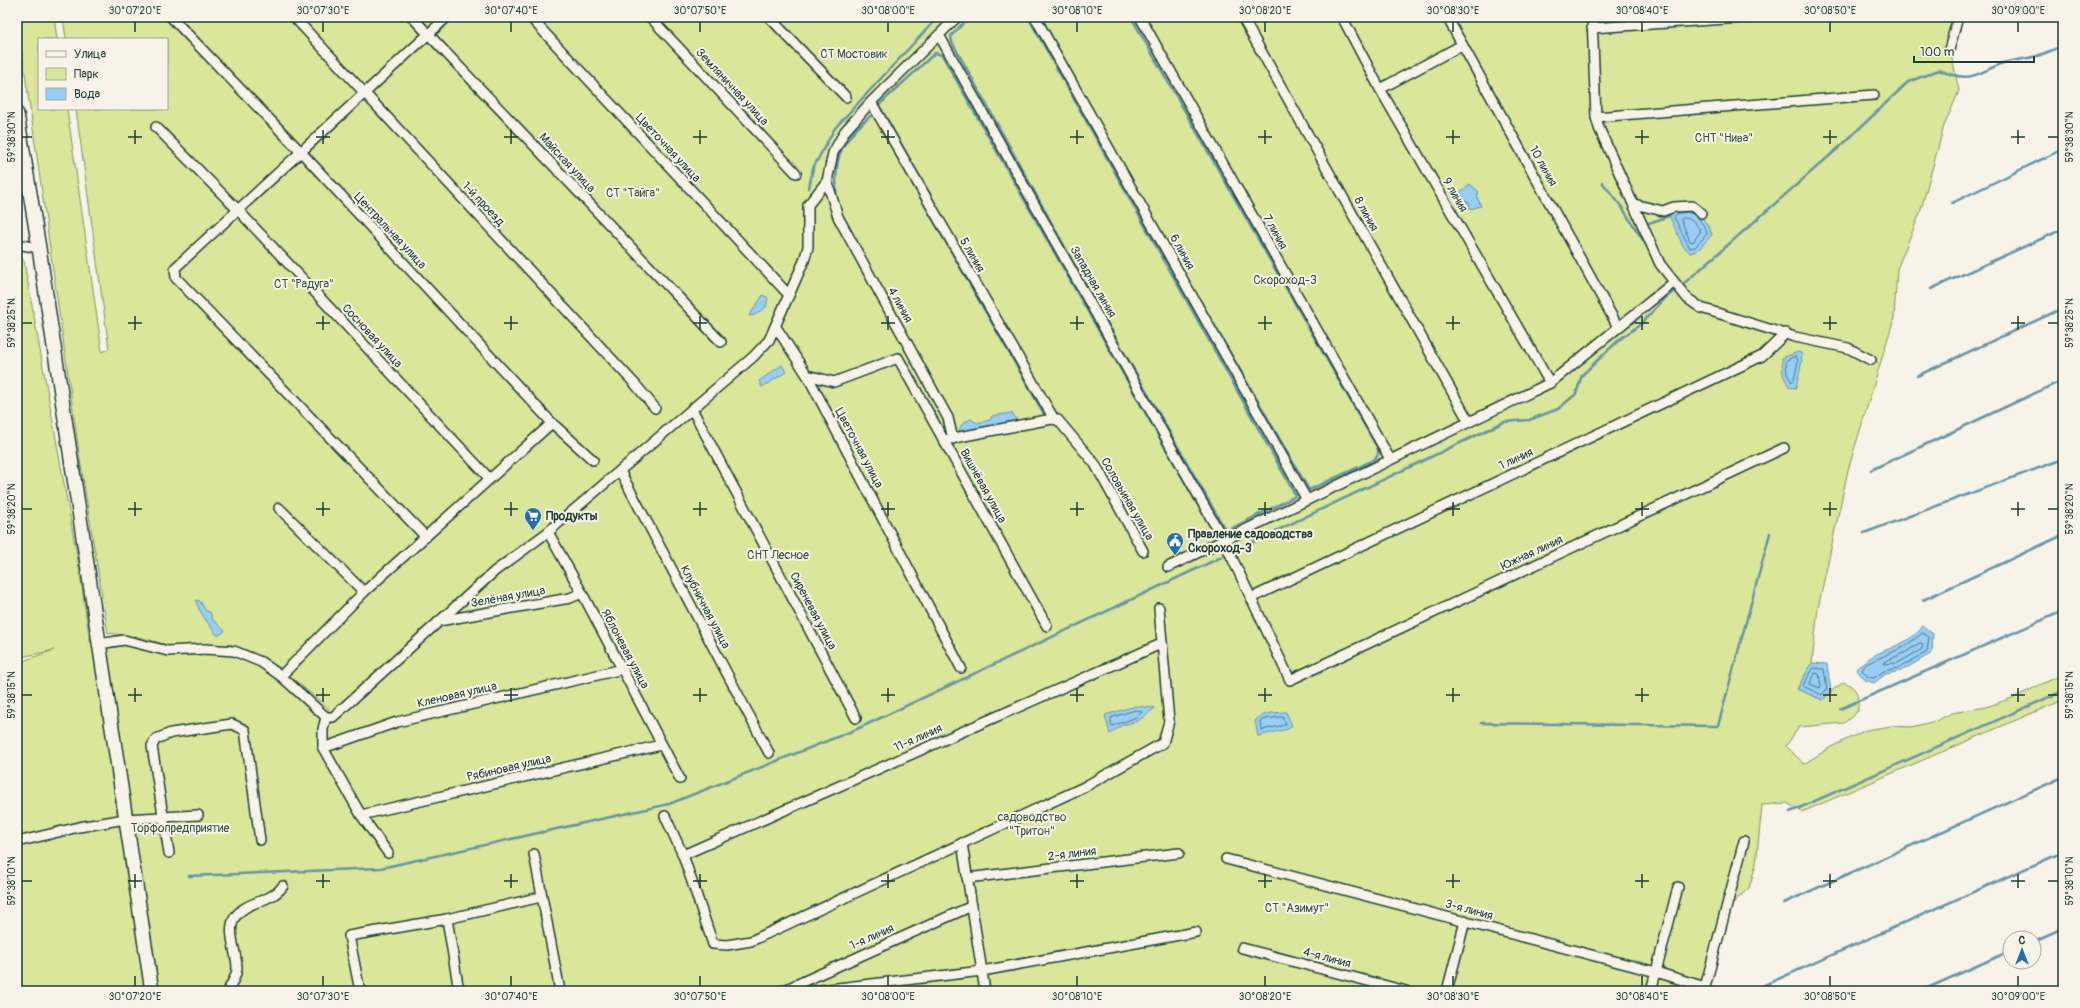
<svg xmlns="http://www.w3.org/2000/svg" width="2080" height="1008" font-family="Pangolin,sans-serif">
	<rect width="100%" height="100%" fill="#f7f3e8"/>
	<filter id="ink" filterUnits="userSpaceOnUse"><feTurbulence type="fractalNoise" baseFrequency=".025" numOctaves="2"/><feDisplacementMap in="SourceGraphic" scale="8" xChannelSelector="R" yChannelSelector="G"/><feConvolveMatrix kernelMatrix="1 2 1 2 8 2 1 2 1" color-interpolation-filters="sRGB"/></filter>
	<g filter="url(#ink)">
		<path fill="#dae699" stroke="#7c9266" d="M17,17H54L57,39H39V109H67L102,352L109,349L76,109H167V39H66L63,17H1961L1951,52L1959,91L1944,126L1920,213L1897,269L1894,318L1848,470L1818,608L1812,663L1797,689L1823,700L1831,691L1844,682C1859,689 1858,695 1858,711L1844,723L1799,727L1786,746L1804,764L1831,747L1866,730L1891,726L1911,727L1936,721L1952,713L1986,707L2015,697L2063,674V700L1802,812L1787,803L1762,805L1756,864L1749,888L1732,904L1704,991H17V663L54,650L17,658V252L24,261L79,567L90,642L110,648L127,645L154,652L192,655L231,654L249,660L284,683L322,716L329,709L283,670L260,657L232,645L170,646L143,638L108,633L81,466Z"/>
		<g fill="#96cef5" stroke="#6694a8">
			<path d="M1470,184L1479,192L1477,197L1481,206L1470,209L1469,203H1467L1460,192Z"/>
			<path d="M1690,208C1700,215 1709,223 1712,235L1697,251L1690,253L1683,246L1669,215L1676,209Z"/>
			<path d="M763,295L768,298L766,307L755,315L749,316Z"/>
			<path d="M1798,352L1801,353L1802,361L1796,388L1789,387L1783,375L1782,358Z"/>
			<path d="M782,365L786,372L762,387L759,381Z"/>
			<path d="M1012,413L1016,419L1015,423L971,430L961,434L959,431C961,424 964,422 971,419L977,423L990,420L992,416Z"/>
			<path d="M196,600L200,601L206,611L210,612L212,619L225,631L218,636C212,629 196,608 196,600Z"/>
			<path d="M1923,626L1933,634L1932,653L1901,671L1886,674L1874,683L1865,680L1856,669C1874,648 1907,649 1923,626Z"/>
			<path d="M1812,663L1827,664L1831,691L1823,700L1797,689Z"/>
			<path d="M1136,706L1155,708L1138,721L1122,725L1110,734L1105,715Z"/>
			<path d="M1286,712L1292,726L1288,729L1258,736L1255,721C1262,712 1275,713 1286,712Z"/>
		</g>
		<g fill="none" stroke-linecap="round" stroke-linejoin="round">
			<g stroke="#4f7781" stroke-width="1">
				<path d="M1678,213C1681,213 1685,212 1688,212C1696,214 1707,227 1707,234L1695,247L1690,248L1674,217Z"/>
				<path d="M1683,218C1691,217 1696,225 1701,231L1693,242L1690,241L1681,220Z"/>
				<path d="M1796,356L1798,361L1794,380L1792,382L1787,374L1786,361Z"/>
				<path d="M1923,633L1929,637L1927,652L1899,668L1884,671L1874,678L1868,677L1862,670L1866,664L1904,647Z"/>
				<path d="M1920,643L1923,644L1922,649L1898,663L1883,664L1884,662L1906,652Z"/>
				<path d="M1814,668L1824,669L1827,689L1822,695L1803,686Z"/>
				<path d="M1816,673L1819,674L1821,686L1820,688L1810,684Z"/>
				<path d="M1136,710L1142,712C1136,720 1122,721 1113,726L1111,725V718Z"/>
				<path d="M1282,717L1286,723L1285,725L1261,730L1260,722L1261,720Z"/>
			</g>
			<g stroke="#6694a8" stroke-width="2.5">
				<path d="M969,17L951,36L952,42L1088,289L1226,531L1296,496L1028,17"/>
				<path d="M1041,17L1092,110"/>
				<path d="M1131,17L1378,449V455L1374,460L1309,490L1201,302"/>
				<path d="M892,148L1044,414"/>
				<path d="M1602,182L1621,206L1650,251"/>
				<path d="M809,188L813,168L835,128L938,17"/>
				<path d="M837,201C833,157 839,142 873,114L874,116"/>
				<path d="M935,203L879,105L935,53L942,55L1216,537"/>
				<path d="M1952,203L2063,149"/>
				<path d="M1649,223L1669,216"/>
				<path d="M1681,286L1843,144L1908,82L1939,70C1971,84 1975,74 2003,63C2014,60 2026,59 2037,56C2046,53 2054,49 2063,46"/>
				<path d="M1931,289L2063,229"/>
				<path d="M1917,376L2063,308"/>
				<path d="M1871,470L2063,380"/>
				<path d="M1864,533L2063,459"/>
				<path d="M1232,552L1504,422L1529,420L1558,409L1576,394L1582,375L1620,339L1641,324L1664,299L1677,289"/>
				<path d="M1923,600L2063,535"/>
				<path d="M1840,709L2063,611"/>
				<path d="M1481,723L1718,726L1770,533"/>
				<path d="M1790,812L2063,691"/>
				<path d="M189,876L381,868L669,804L857,729L1228,554"/>
				<path d="M1784,903L2063,777"/>
				<path d="M2034,941L2063,928"/>
				<path d="M1758,988L2063,852"/>
				<path d="M1921,991L2010,951"/>
			</g>
			<defs>
				<g id="street">
					<path d="M171,17L301,152L552,423L593,460"/>
					<path d="M294,17L635,384L655,408"/>
					<path d="M412,17L721,342"/>
					<path d="M530,17L789,295"/>
					<path d="M650,17L796,173"/>
					<path d="M769,17L846,97"/>
					<path d="M1035,17L1307,500"/>
					<path d="M1140,17L1390,459"/>
					<path d="M1242,17L1469,422"/>
					<path d="M1342,17L1380,89L1550,383"/>
					<path d="M1447,17L1618,327"/>
					<path d="M1592,17L1596,117L1599,128L1660,264L1687,298L1701,308L1795,337L1848,348L1871,360"/>
					<path d="M1592,28L1756,17"/>
					<path d="M939,35L1224,541L1290,680L1784,448"/>
					<path d="M1949,50L1958,17"/>
					<path d="M1380,89L1462,45"/>
					<path d="M871,102L1054,419"/>
					<path d="M1596,117L1874,95"/>
					<path d="M156,127L238,210L489,478"/>
					<path d="M827,181L838,217L948,418L953,439"/>
					<path d="M1634,204L1663,211L1674,207L1692,206L1701,213"/>
					<path d="M17,244L39,248"/>
					<path d="M776,327L807,375L961,668"/>
					<path d="M807,375L834,382L898,358L1047,626"/>
					<path d="M692,409L856,718"/>
					<path d="M949,439L1036,422L1052,419L1058,420L1095,464L1143,551"/>
					<path d="M620,471L769,753"/>
					<path d="M279,508L364,592"/>
					<path d="M548,532L582,593L680,779"/>
					<path d="M426,537L176,278L175,268L447,17"/>
					<path d="M1168,567L1550,383L1673,283"/>
					<path d="M1251,598L1762,356L1786,333"/>
					<path d="M439,621L570,598L582,593"/>
					<path d="M99,644L124,640L168,651L205,649L234,651L261,662L281,676L326,717H333L495,571L548,532L753,357L769,340L804,261L808,247V205L827,181L833,153L845,131L871,102L957,17"/>
					<path d="M281,676L364,592L552,423"/>
					<path d="M326,717L323,729V748L361,815L388,853"/>
					<path d="M323,748L397,722L623,669"/>
					<path d="M361,815L661,745"/>
					<path d="M665,816L683,855L713,944L727,945L751,941L1084,787L1163,743L1169,721L1159,608"/>
					<path d="M17,842L79,827L125,819L198,815"/>
					<path d="M962,843L985,991"/>
					<path d="M169,853L152,746L156,739L171,733L232,724L245,730L260,840"/>
					<path d="M534,854L560,991"/>
					<path d="M683,855L1161,644"/>
					<path d="M1226,859L1656,972L1705,987"/>
					<path d="M967,878L1179,853"/>
					<path d="M447,919L459,991"/>
					<path d="M1242,948L1406,991"/>
					<path d="M228,991C231,984 237,976 237,968C237,953 226,930 235,917C247,900 271,903 283,886"/>
					<path d="M360,991L349,936L447,919L541,897"/>
					<path d="M782,991L972,906"/>
					<path d="M812,991L982,971L1196,932"/>
					<path d="M1447,991L1465,921"/>
					<path d="M1651,991L1678,887"/>
					<path d="M1704,991L1744,841"/>
				</g>
				<path id="secondary" d="M17,114L39,248L152,991"/>
			</defs>
			<use href="#street" stroke="#1f3d34" stroke-width="12"/>
			<use href="#secondary" stroke="#1f3d34" stroke-width="16"/>
			<use href="#street" stroke="#f7f3e8" stroke-width="9"/>
			<use href="#secondary" stroke="#f7f3e8" stroke-width="13"/>
		</g>
	</g>
	<path fill="none" stroke="#1f3d34" stroke-width="1.5" d="M135,22V32M323,22V32M511,22V32M700,22V32M888,22V32M1077,22V32M1265,22V32M1453,22V32M1642,22V32M1830,22V32M2018,22V32M135,130V144M323,130V144M511,130V144M700,130V144M888,130V144M1077,130V144M1265,130V144M1453,130V144M1642,130V144M1830,130V144M2018,130V144M22,137H32M128,137H142M316,137H330M504,137H518M693,137H707M881,137H895M1070,137H1084M1258,137H1272M1446,137H1460M1635,137H1649M1823,137H1837M2011,137H2025M2048,137H2058M135,316V330M323,316V330M511,316V330M700,316V330M888,316V330M1077,316V330M1265,316V330M1453,316V330M1642,316V330M1830,316V330M2018,316V330M22,323H32M128,323H142M316,323H330M504,323H518M693,323H707M881,323H895M1070,323H1084M1258,323H1272M1446,323H1460M1635,323H1649M1823,323H1837M2011,323H2025M2048,323H2058M135,502V516M323,502V516M511,502V516M700,502V516M888,502V516M1077,502V516M1265,502V516M1453,502V516M1642,502V516M1830,502V516M2018,502V516M22,509H32M128,509H142M316,509H330M504,509H518M693,509H707M881,509H895M1070,509H1084M1258,509H1272M1446,509H1460M1635,509H1649M1823,509H1837M2011,509H2025M2048,509H2058M135,688V702M323,688V702M511,688V702M700,688V702M888,688V702M1077,688V702M1265,688V702M1453,688V702M1642,688V702M1830,688V702M2018,688V702M22,695H32M128,695H142M316,695H330M504,695H518M693,695H707M881,695H895M1070,695H1084M1258,695H1272M1446,695H1460M1635,695H1649M1823,695H1837M2011,695H2025M2048,695H2058M135,874V888M323,874V888M511,874V888M700,874V888M888,874V888M1077,874V888M1265,874V888M1453,874V888M1642,874V888M1830,874V888M2018,874V888M22,881H32M128,881H142M316,881H330M504,881H518M693,881H707M881,881H895M1070,881H1084M1258,881H1272M1446,881H1460M1635,881H1649M1823,881H1837M2011,881H2025M2048,881H2058M135,976V986M323,976V986M511,976V986M700,976V986M888,976V986M1077,976V986M1265,976V986M1453,976V986M1642,976V986M1830,976V986M2018,976V986"/>
	<defs>
		<symbol id="supermarket-pin" viewBox="-11 -11 22 30"><path d="M0 17L-7.5 6A9.5 9.5 0 1 1 7.5 6Z" fill="#1f6fb2" stroke="#f7f3e8"/><path d="M-6-5.5h2.5l.6 2H6L4.5 2H-2.5L-4.4-4H-6ZM-1.5 3.2a1.3 1.3 0 1 0 .1 0ZM3 3.2a1.3 1.3 0 1 0 .1 0Z" fill="#fff"/></symbol>
		<symbol id="civic-pin" viewBox="-11 -11 22 30"><path d="M0 17L-7.5 6A9.5 9.5 0 1 1 7.5 6Z" fill="#1f6fb2" stroke="#f7f3e8"/><path d="M-.6-6.5H3V-4.5H.6V-3L4-1V1h2V6H-6V1h2V-1L-.6-3ZM-1.2 2.5V6h2.4V2.5Z" fill="#fff"/></symbol>
	</defs>
	<g fill-rule="evenodd">
		<use href="#supermarket-pin" x="523" y="506" width="20" height="27"/>
		<use href="#civic-pin" x="1165" y="531" width="20" height="27"/>
	</g>
	<g text-anchor="middle" dominant-baseline="central" stroke-width="4" stroke-linejoin="round" paint-order="stroke">
		<g font-size="12" fill="#3b5643" stroke="#f7f3e8">
			<text x="854" y="54">СТ Мостовик</text>
			<text x="1724" y="138">СНТ "Нива"</text>
			<text x="633" y="193">СТ "Тайга"</text>
			<text x="1285" y="280">Скороход-3</text>
			<text x="304" y="284">СТ "Радуга"</text>
			<text x="778" y="555">СНТ Лесное</text>
			<text x="1032" y="817">садоводство<tspan x="1032" dy="14">"Тритон"</tspan></text>
			<text x="180" y="828">Торфопредприятие</text>
			<text x="1297" y="908">СТ "Азимут"</text>
		</g>
		<g font-size="12" fill="#1f3d34" stroke="#f7f3e8">
			<text transform="translate(732 87) rotate(47)">Земляничная улица</text>
			<text transform="translate(668 148) rotate(47)">Цветочная улица</text>
			<text transform="translate(567 163) rotate(47)">Майская улица</text>
			<text transform="translate(1543 166) rotate(61)">10 линия</text>
			<text transform="translate(1455 195) rotate(60)">9 линия</text>
			<text transform="translate(483 204) rotate(47)">1-й проезд</text>
			<text transform="translate(1366 214) rotate(61)">8 линия</text>
			<text transform="translate(390 231) rotate(47)">Центральная улица</text>
			<text transform="translate(1275 232) rotate(61)">7 линия</text>
			<text transform="translate(1182 252) rotate(61)">6 линия</text>
			<text transform="translate(972 255) rotate(60)">5 линия</text>
			<text transform="translate(1093 282) rotate(60)">Западная линия</text>
			<text transform="translate(900 305) rotate(61)">4 линия</text>
			<text transform="translate(372 336) rotate(47)">Сосновая улица</text>
			<text transform="translate(859 448) rotate(62)">Цветочная улица</text>
			<text transform="translate(1516 459) rotate(-25)">1 линия</text>
			<text transform="translate(983 486) rotate(61)">Вишнёвая улица</text>
			<text transform="translate(1127 499) rotate(60)">Соловьиная улица</text>
			<text transform="translate(1532 553) rotate(-25)">Южная линия</text>
			<text transform="translate(508 597) rotate(-10)">Зелёная улица</text>
			<text transform="translate(705 607) rotate(62)">Клубничная улица</text>
			<text transform="translate(813 611) rotate(62)">Сиреневая улица</text>
			<text transform="translate(625 649) rotate(62)">Яблоневая улица</text>
			<text transform="translate(457 695) rotate(-13)">Кленовая улица</text>
			<text transform="translate(918 738) rotate(-24)">11-я линия</text>
			<text transform="translate(509 768) rotate(-13)">Рябиновая улица</text>
			<text transform="translate(1072 854) rotate(-7)">2-я линия</text>
			<text transform="translate(1469 910) rotate(15)">3-я линия</text>
			<text transform="translate(872 937) rotate(-24)">1-я линия</text>
			<text transform="translate(1327 958) rotate(15)">4-я линия</text>
		</g>
		<g font-size="12" font-weight="bold" fill="#1f3d34" stroke="#f7f3e8" text-anchor="start">
			<text x="546" y="516">Продукты</text>
			<text x="1188" y="534">Правление садоводства<tspan x="1188" dy="14">Скороход-3</tspan></text>
		</g>
	</g>
	<rect width="2080" height="1008" fill="none" stroke="#f7f3e8" stroke-width="44"/>
	<rect x="38" y="38" width="130" height="72" fill="#f7f3e8" stroke="#a1aaa0"/>
	<rect x="46" y="51" width="20" height="6" fill="#f7f3e8" stroke="#a1aaa0"/>
	<text x="74" y="58" font-size="12" fill="#1f3d34">Улица</text>
	<rect x="46" y="68" width="20" height="12" fill="#dae699" stroke="#a1aaa0"/>
	<text x="74" y="78" font-size="12" fill="#1f3d34">Парк</text>
	<rect x="46" y="88" width="20" height="12" fill="#96cef5" stroke="#a1aaa0"/>
	<text x="74" y="98" font-size="12" fill="#1f3d34">Вода</text>
	<g transform="translate(2022 950)"><circle r="19" fill="#f7f3e8" stroke="#a1aaa0"/>
	<path d="M0-3L7 15L0 10L-7 15Z" fill="#1f6fb2"/>
	<text y="-6" font-size="11" font-weight="bold" text-anchor="middle" fill="#1f3d34">С</text>
	</g>
	<path d="M1914 56v6h120v-6" fill="none" stroke="#1f3d34" stroke-width="2"/>
	<text x="1920" y="56" font-size="12" fill="#1f3d34" stroke="#f7f3e8" stroke-width="3" paint-order="stroke">100 m</text>
	<rect x="22" y="22" width="2036" height="964" fill="none" stroke="#1f3d34" stroke-width="1.5"/>
	<g font-size="10" text-anchor="middle" fill="#1f3d34">
		<text x="135" y="14">30°07'20"E</text>
		<text x="323" y="14">30°07'30"E</text>
		<text x="511" y="14">30°07'40"E</text>
		<text x="700" y="14">30°07'50"E</text>
		<text x="888" y="14">30°08'00"E</text>
		<text x="1077" y="14">30°08'10"E</text>
		<text x="1265" y="14">30°08'20"E</text>
		<text x="1453" y="14">30°08'30"E</text>
		<text x="1642" y="14">30°08'40"E</text>
		<text x="1830" y="14">30°08'50"E</text>
		<text x="2018" y="14">30°09'00"E</text>
		<text transform="translate(11 137) rotate(-90)" y="4">59°38'30"N</text>
		<text transform="translate(2069 137) rotate(-90)" y="4">59°38'30"N</text>
		<text transform="translate(11 323) rotate(-90)" y="4">59°38'25"N</text>
		<text transform="translate(2069 323) rotate(-90)" y="4">59°38'25"N</text>
		<text transform="translate(11 509) rotate(-90)" y="4">59°38'20"N</text>
		<text transform="translate(2069 509) rotate(-90)" y="4">59°38'20"N</text>
		<text transform="translate(11 695) rotate(-90)" y="4">59°38'15"N</text>
		<text transform="translate(2069 695) rotate(-90)" y="4">59°38'15"N</text>
		<text transform="translate(11 881) rotate(-90)" y="4">59°38'10"N</text>
		<text transform="translate(2069 881) rotate(-90)" y="4">59°38'10"N</text>
		<text x="135" y="1000">30°07'20"E</text>
		<text x="323" y="1000">30°07'30"E</text>
		<text x="511" y="1000">30°07'40"E</text>
		<text x="700" y="1000">30°07'50"E</text>
		<text x="888" y="1000">30°08'00"E</text>
		<text x="1077" y="1000">30°08'10"E</text>
		<text x="1265" y="1000">30°08'20"E</text>
		<text x="1453" y="1000">30°08'30"E</text>
		<text x="1642" y="1000">30°08'40"E</text>
		<text x="1830" y="1000">30°08'50"E</text>
		<text x="2018" y="1000">30°09'00"E</text>
	</g>
</svg>
